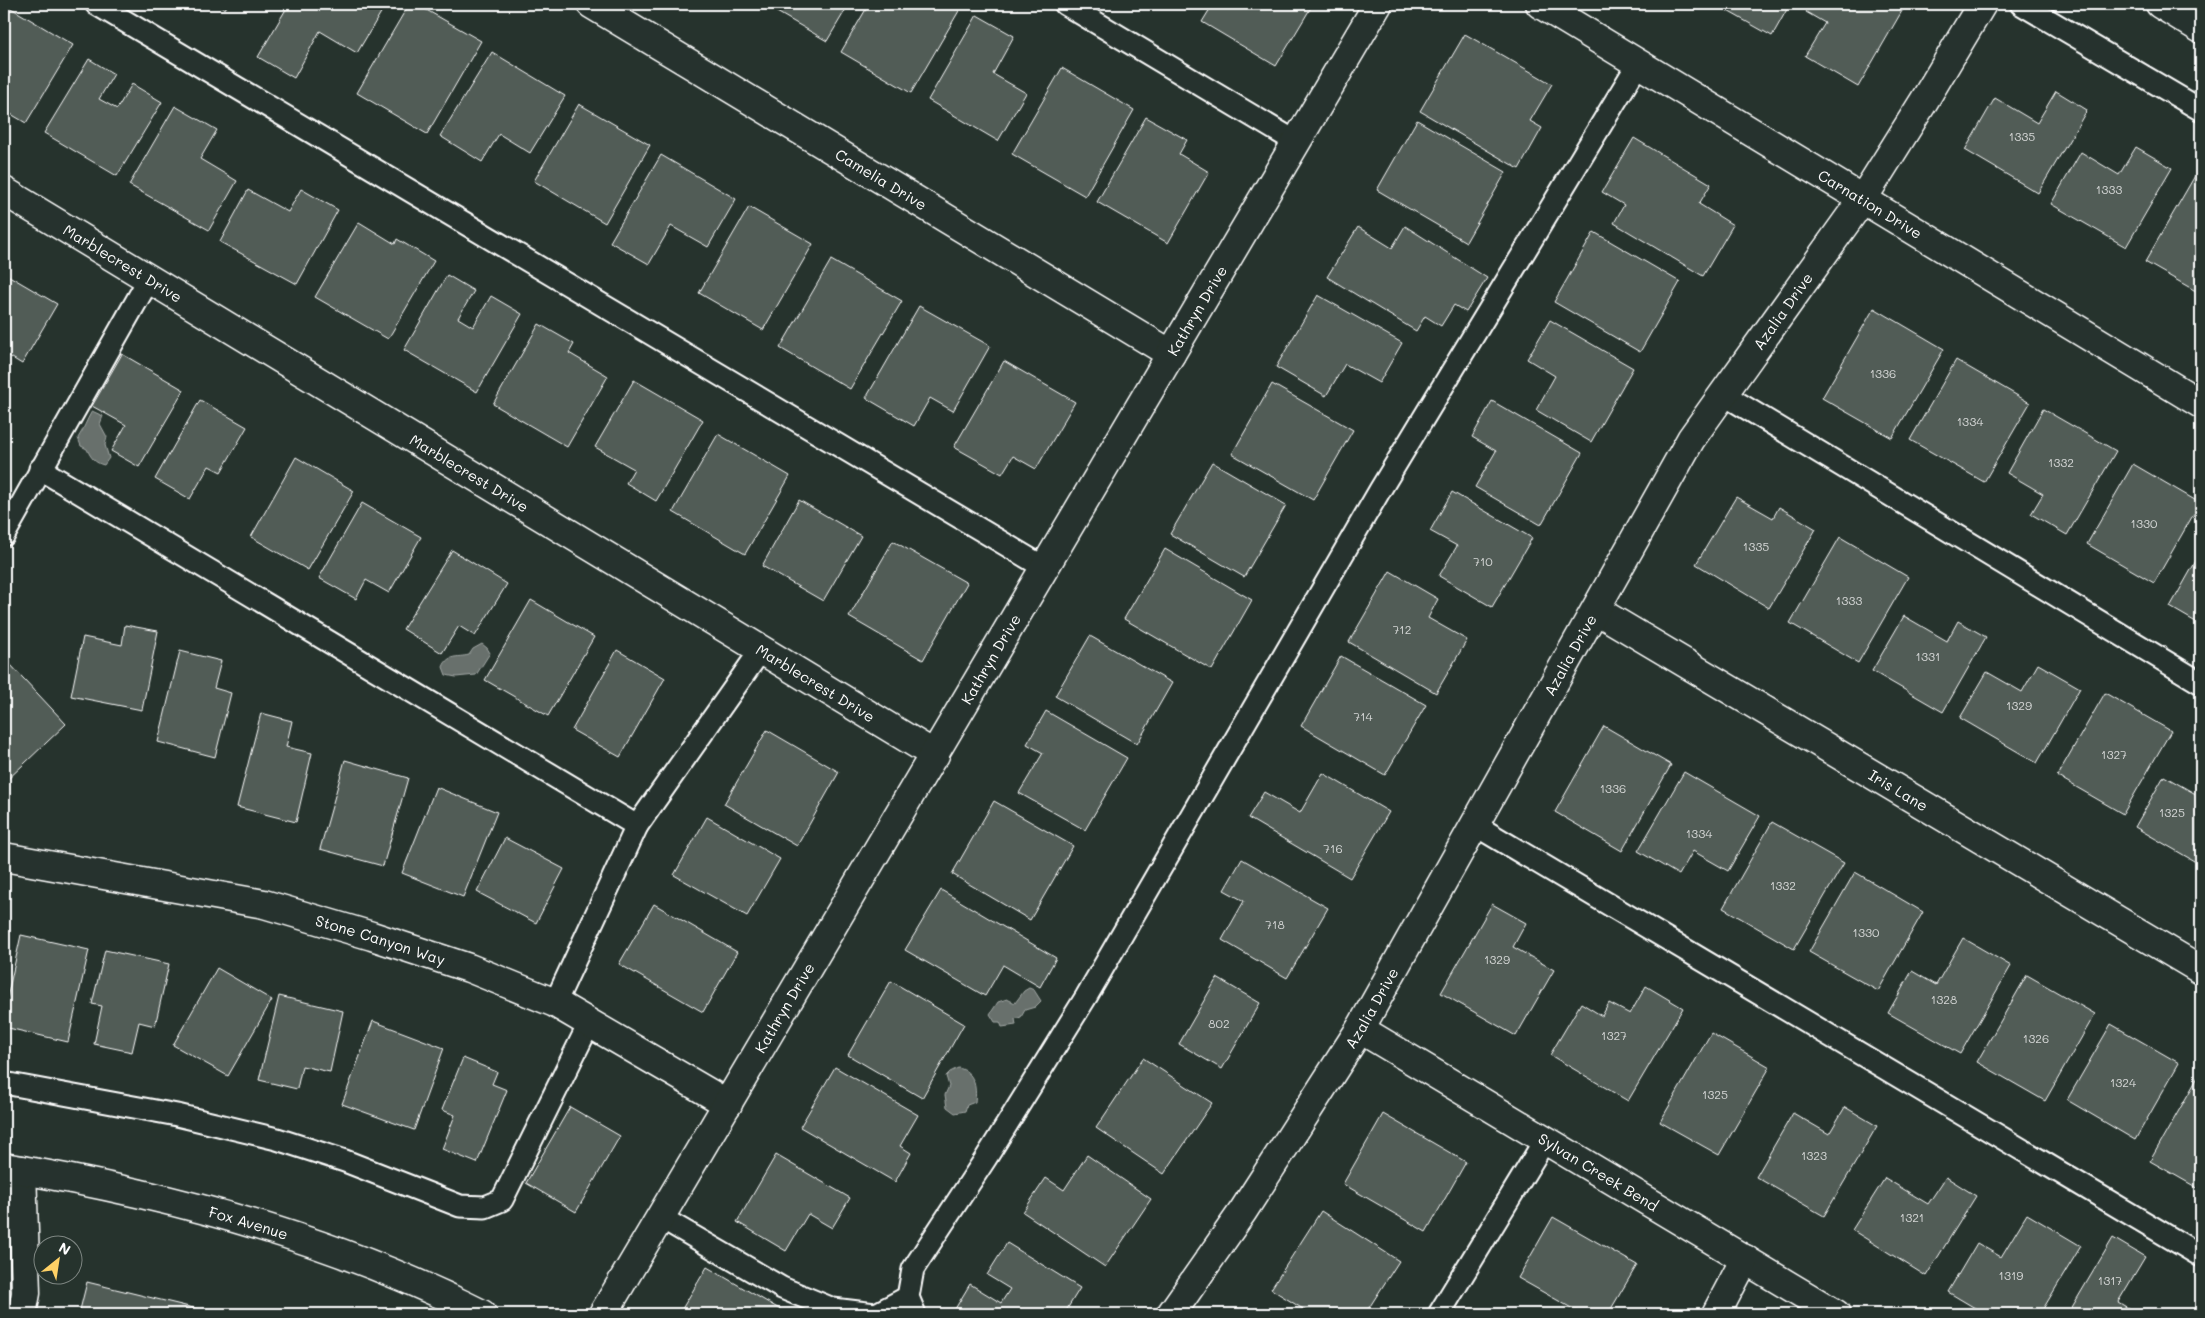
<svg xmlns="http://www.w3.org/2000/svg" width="2205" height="1318" font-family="Mali,sans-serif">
	<rect width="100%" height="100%" fill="#26332d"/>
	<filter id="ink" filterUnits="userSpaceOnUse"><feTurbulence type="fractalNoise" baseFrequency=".02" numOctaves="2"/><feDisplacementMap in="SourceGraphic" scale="10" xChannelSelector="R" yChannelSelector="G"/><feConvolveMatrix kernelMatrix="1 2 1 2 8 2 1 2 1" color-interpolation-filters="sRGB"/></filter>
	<g filter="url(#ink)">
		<g fill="#67706c" stroke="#a4a9a7">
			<path d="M92,411L103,416L100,424L107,437L105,445L109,458L104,465C95,463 91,458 87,449L81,446L78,438C84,429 86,421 92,411Z"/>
			<path d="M482,644L487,648L490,653L476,675L456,677L446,675L443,667C448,654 457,658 469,655L473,649Z"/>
			<path d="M1029,988L1034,990L1041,1001L1035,1007L1025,1010L1021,1017L1015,1019L1016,1025L1002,1027L1000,1022H995L990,1014L998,1002L1007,999L1015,1003L1024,991Z"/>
			<path d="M958,1068C974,1071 977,1087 975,1102L967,1105L965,1111L955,1113L947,1107L945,1095L949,1086L946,1076L950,1072Z"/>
		</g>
		<g fill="#515c57" stroke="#fff">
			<path d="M4,4L73,45L26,123L4,110Z"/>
			<path d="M216,4H228L225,9Z"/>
			<path d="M289,4H386L357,53L320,31L294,78L258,57Z"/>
			<path d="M409,4H416L481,41L427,134L357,93Z"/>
			<path d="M763,4H849L827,41Z"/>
			<path d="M869,4H963L911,93L841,52Z"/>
			<path d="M1213,4H1313L1276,66L1202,22Z"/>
			<path d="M1715,4H1790L1772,36Z"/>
			<path d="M1811,4H1906L1858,87L1805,56L1825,23L1806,12Z"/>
			<path d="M977,15L1014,36L993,74L1026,93L998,141L928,100Z"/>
			<path d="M1465,34L1552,84L1530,121L1542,128L1519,169L1420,111Z"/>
			<path d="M492,52L565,96L530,153L499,134L482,162L440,136Z"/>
			<path d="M89,59L114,74L99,99L117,109L132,84L162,102L117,176L44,133Z"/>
			<path d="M1062,68L1134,110L1085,196L1012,154Z"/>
			<path d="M2056,91L2087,110L2038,193L1965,150L1995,98L2037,123Z"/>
			<path d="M579,104L650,145L605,223L534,181Z"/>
			<path d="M175,106L217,130L200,159L237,181L209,230L129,185Z"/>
			<path d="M1146,117L1187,140L1179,154L1209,172L1168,243L1097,202Z"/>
			<path d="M1417,120L1506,172L1466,242L1377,190Z"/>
			<path d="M1634,138L1711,184L1699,204L1733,225L1703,276L1614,223L1624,205L1602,192Z"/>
			<path d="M2136,147L2172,168L2126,247L2051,204L2081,152L2119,175Z"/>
			<path d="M661,155L736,199L708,247L671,226L649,264L610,242Z"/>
			<path d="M2196,174L2201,177V294L2145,262Z"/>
			<path d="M301,189L338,210L297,284L220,242L248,190L288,212Z"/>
			<path d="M749,207L813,244L763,330L699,293Z"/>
			<path d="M359,222L395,244L397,239L434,261L388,339L315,297Z"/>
			<path d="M1405,226L1487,278L1466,312L1454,305L1441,326L1425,316L1416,331L1327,277L1358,227L1392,248Z"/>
			<path d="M1594,232L1680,282L1640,352L1554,302Z"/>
			<path d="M831,260L902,301L850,389L780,348Z"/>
			<path d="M4,273L57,304L22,364L4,353Z"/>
			<path d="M447,275L474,291L458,318L473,327L491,296L522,314L477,392L404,350Z"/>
			<path d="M1318,295L1402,343L1379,383L1345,364L1326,396L1276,367Z"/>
			<path d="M919,306L990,346L953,411L930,398L914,426L866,398Z"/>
			<path d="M1874,308L1944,349L1892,438L1822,398Z"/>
			<path d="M1550,320L1633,368L1591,442L1536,410L1555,376L1527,359Z"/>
			<path d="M539,324L574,344L569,353L608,376L567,447L493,404Z"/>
			<path d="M122,354L184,390L139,467L111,451L126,425L92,406Z"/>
			<path d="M1956,360L2030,403L1984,482L1910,440Z"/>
			<path d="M1004,361L1075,402L1036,469L1013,456L1002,474L954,447Z"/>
			<path d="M634,380L703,420L656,501L626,483L634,469L595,447Z"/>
			<path d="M1272,384L1353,430L1313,500L1232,454Z"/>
			<path d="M200,400L247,427L221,472L209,466L190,499L155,479Z"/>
			<path d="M1492,401L1582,453L1541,525L1475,487L1496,451L1472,437Z"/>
			<path d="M2043,409L2116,451L2067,535L2031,514L2043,494L2007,473Z"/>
			<path d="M718,434L790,476L745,554L673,512Z"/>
			<path d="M296,457L354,491L308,570L251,537Z"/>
			<path d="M1212,462L1286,505L1244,577L1170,534Z"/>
			<path d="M2133,464L2200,503L2154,583L2087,544Z"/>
			<path d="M1452,492L1532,538L1492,607L1439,576L1457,546L1430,531Z"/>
			<path d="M1736,497L1773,518L1779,507L1816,529L1769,608L1696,564Z"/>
			<path d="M799,500L861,536L823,601L762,566Z"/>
			<path d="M362,503L421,537L389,593L366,580L356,599L319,578Z"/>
			<path d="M1840,537L1908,577L1858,663L1790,623Z"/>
			<path d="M893,541L967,583L923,660L849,617Z"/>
			<path d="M1165,549L1252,600L1212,670L1124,619Z"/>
			<path d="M452,550L507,584L475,636L459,626L442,653L403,629Z"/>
			<path d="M2201,552V625L2170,607Z"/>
			<path d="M1390,571L1438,599L1428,618L1467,640L1436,693L1349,642Z"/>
			<path d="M531,600L594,637L548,716L485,680Z"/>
			<path d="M1904,616L1947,641L1958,621L1986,637L1943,712L1872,671Z"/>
			<path d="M125,625L158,631L142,710L71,696L83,637L122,645Z"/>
			<path d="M1090,636L1172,683L1137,744L1055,696Z"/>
			<path d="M617,650L665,678L620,757L572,730Z"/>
			<path d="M180,651L221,661L214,688L231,693L215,757L158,742Z"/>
			<path d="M1341,656L1426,705L1385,775L1301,726Z"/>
			<path d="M9,663L66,724L4,783V669Z"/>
			<path d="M2038,664L2080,688L2037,763L1960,718L1987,672L2022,692Z"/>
			<path d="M2105,693L2171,731L2123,814L2057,776Z"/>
			<path d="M1046,711L1127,758L1085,830L1019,793L1043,753L1027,744Z"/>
			<path d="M261,713L292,721L286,747L312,753L296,822L237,807Z"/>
			<path d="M1604,726L1671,765L1622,851L1555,812Z"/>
			<path d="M767,730L839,772L797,846L724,804Z"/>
			<path d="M345,760L408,778L383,866L320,849Z"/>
			<path d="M1684,772L1760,816L1728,871L1693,851L1679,875L1638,851Z"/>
			<path d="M1323,773L1389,812L1350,878L1248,818L1264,792L1300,813Z"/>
			<path d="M2164,776L2201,797V865L2135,827Z"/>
			<path d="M436,787L497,812L463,897L402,873Z"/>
			<path d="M994,801L1073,846L1030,920L952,874Z"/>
			<path d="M707,817L780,859L747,916L674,875Z"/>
			<path d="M1772,822L1844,863L1794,949L1723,908Z"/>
			<path d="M505,838L564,869L536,923L477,892Z"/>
			<path d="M1242,859L1328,908L1287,978L1222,940L1244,901L1224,890Z"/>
			<path d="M1855,872L1923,912L1878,991L1809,952Z"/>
			<path d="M941,890L1056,958L1040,987L1003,965L985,996L905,950Z"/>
			<path d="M654,904L737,952L703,1012L619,964Z"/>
			<path d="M1492,904L1526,923L1513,947L1554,970L1516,1036L1441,993Z"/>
			<path d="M21,935L89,950L68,1042L4,1027V1012Z"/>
			<path d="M1963,938L2011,966L1960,1054L1888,1013L1912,971L1936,985Z"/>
			<path d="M105,950L169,964L155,1026L139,1022L132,1052L94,1044L102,1006L92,1004Z"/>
			<path d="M217,968L272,1000L228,1076L173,1045Z"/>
			<path d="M2027,975L2095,1014L2045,1101L1977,1062Z"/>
			<path d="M1217,978L1260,1003L1222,1069L1179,1044Z"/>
			<path d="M891,981L964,1024L922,1098L848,1055Z"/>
			<path d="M1646,986L1683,1008L1628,1101L1550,1055L1581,1003L1602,1016L1609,1003L1630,1014Z"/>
			<path d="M279,996L343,1011L330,1072L302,1066L297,1089L259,1080Z"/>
			<path d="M373,1021L444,1048L414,1130L342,1104Z"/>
			<path d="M2111,1024L2179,1063L2135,1140L2067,1100Z"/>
			<path d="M1711,1033L1770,1067L1719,1155L1660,1122Z"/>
			<path d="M463,1058L497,1072L492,1084L507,1090L477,1163L442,1149L455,1115L442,1110Z"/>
			<path d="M1143,1058L1212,1103L1164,1174L1096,1128Z"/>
			<path d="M835,1067L918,1115L900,1146L911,1153L895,1182L800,1127Z"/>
			<path d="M2198,1077L2201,1078V1190L2150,1161Z"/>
			<path d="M570,1107L620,1136L576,1212L526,1183Z"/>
			<path d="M1845,1107L1877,1126L1824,1216L1756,1177L1793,1113L1829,1134Z"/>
			<path d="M1383,1114L1466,1162L1426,1232L1343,1184Z"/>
			<path d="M776,1155L850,1198L832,1228L808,1214L786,1251L737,1222Z"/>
			<path d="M1087,1155L1151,1199L1105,1267L1023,1212L1046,1178L1064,1190Z"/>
			<path d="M1946,1177L1976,1196L1926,1276L1852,1230L1885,1178L1928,1204Z"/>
			<path d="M1321,1211L1399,1261L1365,1314H1311L1271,1289Z"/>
			<path d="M2027,1214L2081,1246L2040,1314H1985L1948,1292L1977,1243L2001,1257Z"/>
			<path d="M1553,1217L1637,1265L1608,1314H1582L1518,1278Z"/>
			<path d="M2113,1238L2145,1257L2118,1302L2138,1314H2068Z"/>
			<path d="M1007,1243L1080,1288L1064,1314H952L970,1284L1001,1303L1010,1289L987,1275Z"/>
			<path d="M707,1267L788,1314H679Z"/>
			<path d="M87,1282L214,1313L213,1314H79Z"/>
		</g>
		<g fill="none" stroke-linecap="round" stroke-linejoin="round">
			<defs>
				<g id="service">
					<path d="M96,4L1045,568"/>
					<path d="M1065,4L1296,142"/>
					<path d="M2021,4L2201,110"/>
					<path d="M1723,394L2201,683"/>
					<path d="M40,469L637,826"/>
					<path d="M4,535L149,279"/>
					<path d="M1475,825L2201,1256"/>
					<path d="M555,1003L637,826L761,650"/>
					<path d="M4,1083L177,1115L277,1139L345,1161L460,1206L485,1207L502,1200L590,1022"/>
					<path d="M660,1217L782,1288L833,1309L875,1314"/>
					<path d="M876,1314L908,1297"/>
					<path d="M915,1314L908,1297L913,1269L986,1158L1086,997L1380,490L1638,64"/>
					<path d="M1439,1314L1545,1140"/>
				</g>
				<g id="minor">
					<path id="s1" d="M591,4L1171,354"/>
					<path id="s2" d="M1540,4L2201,404"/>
					<path d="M2160,4L2201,29"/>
					<path id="s3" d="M4,191L935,755"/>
					<path id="s4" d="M1596,610L2201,970"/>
					<path id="s5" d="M4,857L264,904L372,936L469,968L555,1003L728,1104"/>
					<path id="s6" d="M1360,1029L1836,1314"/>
					<path d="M22,1314L26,1293L22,1170"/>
					<path id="s7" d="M603,1314L1378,4"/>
					<path id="s8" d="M1171,1314L1243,1211L1360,1029L1691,439L1862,200L1924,101L1982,4"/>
					<path d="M1716,1314L1745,1259"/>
				</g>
				<g id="secondary">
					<path id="s9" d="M4,1167C169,1194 332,1238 482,1314"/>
				</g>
			</defs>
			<use href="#service" stroke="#fff" stroke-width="25"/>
			<use href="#minor" stroke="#fff" stroke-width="31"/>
			<use href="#secondary" stroke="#fff" stroke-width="31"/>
			<use href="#service" stroke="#26332d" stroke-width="21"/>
			<use href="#minor" stroke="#26332d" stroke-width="28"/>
			<use href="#secondary" stroke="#26332d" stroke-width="28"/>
		</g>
	</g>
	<g text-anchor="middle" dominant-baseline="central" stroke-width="4" stroke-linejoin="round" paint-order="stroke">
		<g font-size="12" fill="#d4d6d5">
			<text x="2022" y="136">1335</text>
			<text x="2109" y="189">1333</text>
			<text x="1883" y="373">1336</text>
			<text x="1970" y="421">1334</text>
			<text x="2061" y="462">1332</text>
			<text x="2144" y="523">1330</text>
			<text x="1756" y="546">1335</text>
			<text x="1483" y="561">710</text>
			<text x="1849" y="600">1333</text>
			<text x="1402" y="629">712</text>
			<text x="1928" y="656">1331</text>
			<text x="2019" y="705">1329</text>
			<text x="1363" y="716">714</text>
			<text x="2114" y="754">1327</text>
			<text x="1613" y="788">1336</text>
			<text x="2172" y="812">1325</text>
			<text x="1699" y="833">1334</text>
			<text x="1333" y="848">716</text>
			<text x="1783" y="885">1332</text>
			<text x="1275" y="924">718</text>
			<text x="1866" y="932">1330</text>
			<text x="1497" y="959">1329</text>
			<text x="1944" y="999">1328</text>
			<text x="1219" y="1023">802</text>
			<text x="1614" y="1035">1327</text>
			<text x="2036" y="1038">1326</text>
			<text x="2123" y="1082">1324</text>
			<text x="1715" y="1094">1325</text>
			<text x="1814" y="1155">1323</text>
			<text x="1912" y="1217">1321</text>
			<text x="2011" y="1275">1319</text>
			<text x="2110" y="1280">1317</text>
		</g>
		<g font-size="15" fill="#fff" stroke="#26332d">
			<text stroke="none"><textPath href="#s1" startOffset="339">Camelia Drive</textPath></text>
			<text stroke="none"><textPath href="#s2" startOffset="386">Carnation Drive</textPath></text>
			<text stroke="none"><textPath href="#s3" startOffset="139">Marblecrest Drive</textPath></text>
			<text stroke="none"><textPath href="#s7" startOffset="1166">Kathryn Drive</textPath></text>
			<text stroke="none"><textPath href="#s8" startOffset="1176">Azalia Drive</textPath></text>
			<text stroke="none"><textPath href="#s3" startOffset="544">Marblecrest Drive</textPath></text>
			<text stroke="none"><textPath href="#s8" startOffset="771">Azalia Drive</textPath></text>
			<text stroke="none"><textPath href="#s7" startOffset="761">Kathryn Drive</textPath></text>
			<text stroke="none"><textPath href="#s3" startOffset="949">Marblecrest Drive</textPath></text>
			<text stroke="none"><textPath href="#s4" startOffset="352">Iris Lane</textPath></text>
			<text stroke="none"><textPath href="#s5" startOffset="386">Stone Canyon Way</textPath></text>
			<text stroke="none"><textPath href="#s7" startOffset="356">Kathryn Drive</textPath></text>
			<text stroke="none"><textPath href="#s8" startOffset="366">Azalia Drive</textPath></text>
			<text stroke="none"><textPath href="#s6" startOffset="278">Sylvan Creek Bend</textPath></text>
			<text stroke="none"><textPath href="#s9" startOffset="251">Fox Avenue</textPath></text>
		</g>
	</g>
	<rect width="2205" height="1318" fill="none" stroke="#26332d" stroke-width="20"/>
	<rect x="10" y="10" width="2185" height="1298" fill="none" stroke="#fff" stroke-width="2" filter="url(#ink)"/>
	<g transform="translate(58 1260) rotate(30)"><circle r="24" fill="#26332d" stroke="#7d8581"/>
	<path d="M0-4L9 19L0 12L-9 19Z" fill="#ffd166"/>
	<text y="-8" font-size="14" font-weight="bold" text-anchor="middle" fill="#ffffff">N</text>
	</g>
</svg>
